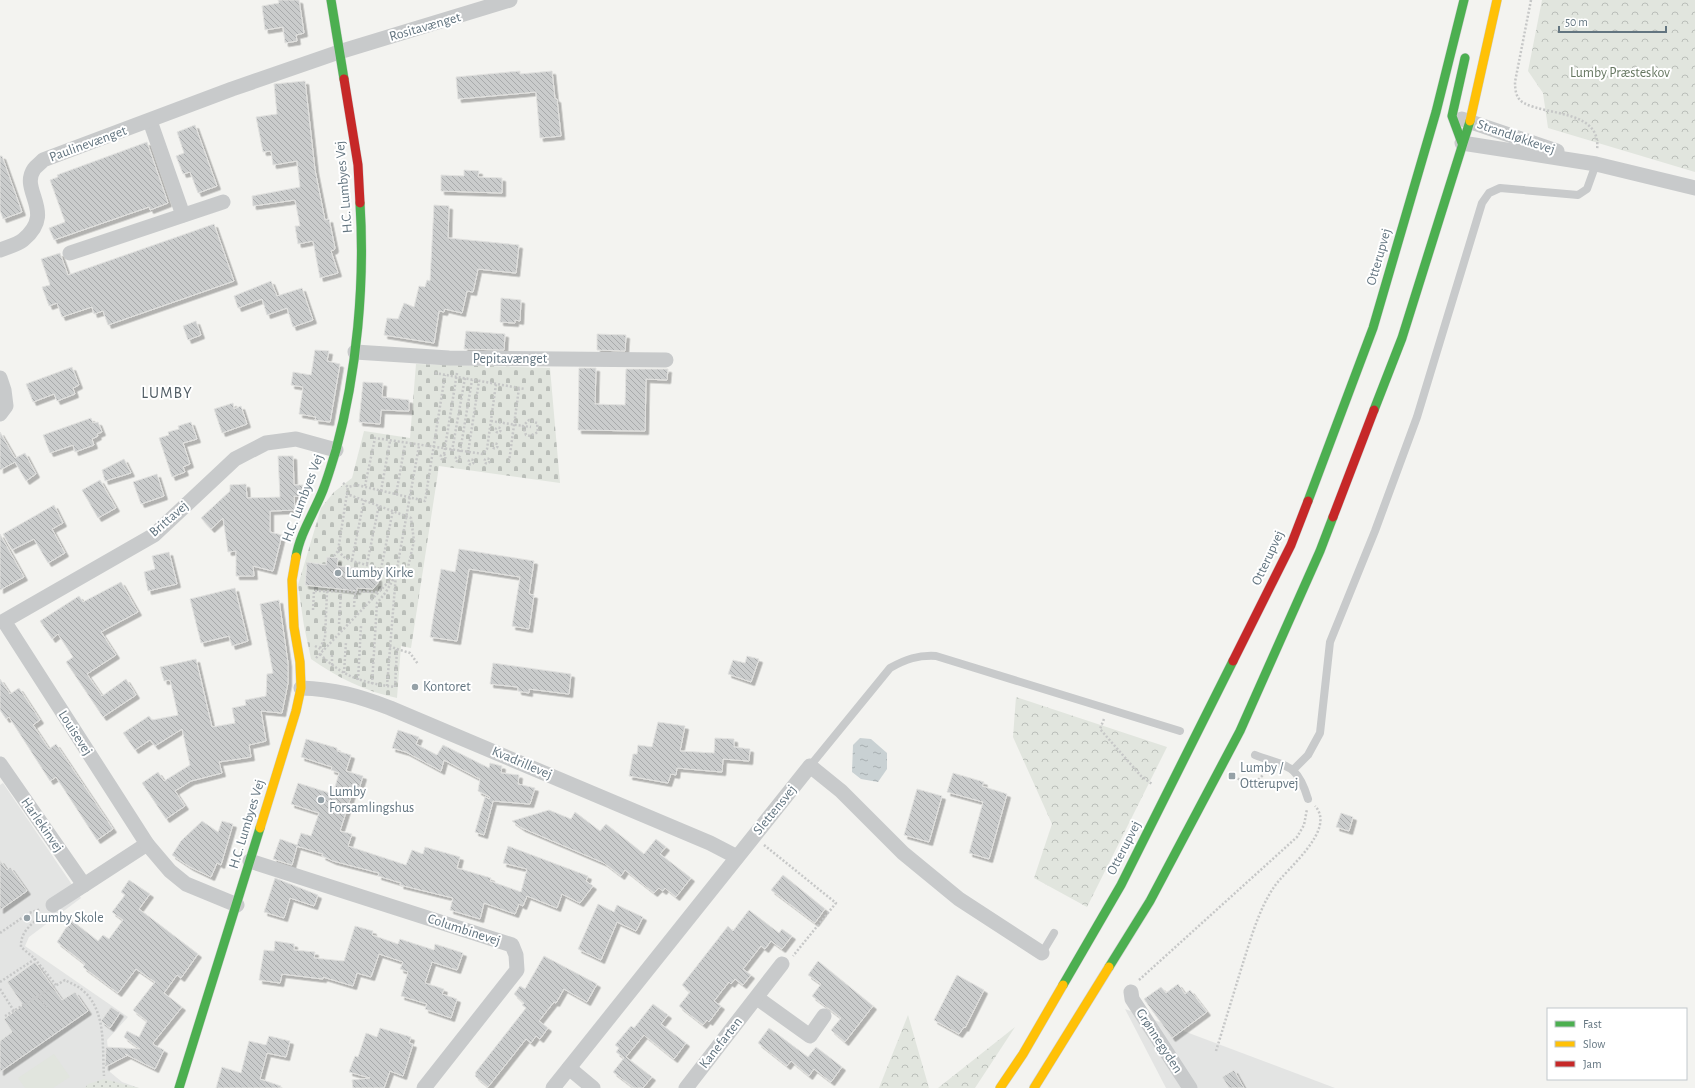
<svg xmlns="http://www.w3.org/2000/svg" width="1695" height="1088" font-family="'Alegreya Sans',sans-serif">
	<defs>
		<pattern id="forest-crowns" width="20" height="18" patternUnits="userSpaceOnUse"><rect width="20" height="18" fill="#e1e5de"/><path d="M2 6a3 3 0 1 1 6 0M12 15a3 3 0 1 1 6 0" fill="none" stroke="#babeb9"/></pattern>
		<pattern id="cemetery-stones" width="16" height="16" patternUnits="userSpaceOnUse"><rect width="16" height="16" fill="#e1e5de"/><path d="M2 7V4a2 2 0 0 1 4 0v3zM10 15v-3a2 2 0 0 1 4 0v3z" fill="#babeb9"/></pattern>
		<pattern id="park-dots" width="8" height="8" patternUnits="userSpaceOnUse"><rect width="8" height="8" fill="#e1e5de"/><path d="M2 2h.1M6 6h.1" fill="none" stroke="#babeb9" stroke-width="1.8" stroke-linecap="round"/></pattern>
		<pattern id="water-ripples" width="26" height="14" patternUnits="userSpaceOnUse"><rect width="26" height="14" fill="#c9d1d3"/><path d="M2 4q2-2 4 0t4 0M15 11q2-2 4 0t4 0" fill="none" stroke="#a7aeb0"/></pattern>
		<pattern id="building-back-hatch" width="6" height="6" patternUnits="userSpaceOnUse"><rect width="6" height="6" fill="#cacccc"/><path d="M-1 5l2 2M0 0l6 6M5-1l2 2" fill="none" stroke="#a8aaab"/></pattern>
		<filter id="shadow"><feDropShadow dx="3.5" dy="3.5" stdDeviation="0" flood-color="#0004"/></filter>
	</defs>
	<rect width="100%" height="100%" fill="#f3f3f0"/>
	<g fill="#e3e4e3">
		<path d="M3,783L81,898L29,937L25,946L128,1017L107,1040L110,1072L122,1082L139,1088H0V785Z"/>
		<path d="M1125,1009L1335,1088H1166Z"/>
	</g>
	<path fill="#e1e5de" d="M54,1054L70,1077L53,1088H25L18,1078Z"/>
	<g fill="url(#forest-crowns)">
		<path d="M1542,0H1695V172L1548,128L1543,93L1528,71Z"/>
		<path d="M1016,697L1167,747L1087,907L1034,878L1052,824L1013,737Z"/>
		<path d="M908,1015L929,1088H879Z"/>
		<path d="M1015,1027L975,1088H938Z"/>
	</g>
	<path fill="url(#cemetery-stones)" d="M416,364L550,368L560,483L439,466L411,648L401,646L397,698C367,692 336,677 311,659L304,626L298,585L321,508L334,492L352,478L364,431L410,438Z"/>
	<path fill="url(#park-dots)" d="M104,1079L139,1088H85L88,1084Z"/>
	<path fill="url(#water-ripples)" d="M860,738L871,739L887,753V769L878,782L861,779L852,772L853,745Z"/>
	<g fill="url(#building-back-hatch)" stroke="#e2e2e0" filter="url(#shadow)">
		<path d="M278,0H299L304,33L296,35L297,41L285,43L283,27L265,30L262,6L279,3Z"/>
		<path d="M520,71V74L552,71L555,99H557L561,136L540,138L536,92L458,99L456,77Z"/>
		<path d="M305,81L315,170L325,220L329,219L335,248L334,250L331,251L338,273L320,278L313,241L298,244L295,226H300L295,200L253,206L252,196L300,187L297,161L273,165L271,151L263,152L256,117L277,114L274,84Z"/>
		<path d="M195,125L217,186L198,193L190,172L183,174L176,156L184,153L177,132Z"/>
		<path d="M147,142L168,203L150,210L149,207L54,240L49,228L65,222L50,180L58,177L57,175Z"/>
		<path d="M0,156H2L22,212L3,219L0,210Z"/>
		<path d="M464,170L479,171L478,177L502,178V193L441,191V175L464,176Z"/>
		<path d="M434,205L449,206L448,238L519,245L516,273L478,269L473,292L467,291L462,313L445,309L444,312L439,311L434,343L384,335L387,318L398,319L404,303L414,307L419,286L425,287L427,280L430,281Z"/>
		<path d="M214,224L234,281L108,325L103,311L94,314L92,307L62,317L57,303L49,306L42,287L50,285L41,259L60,253L68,275Z"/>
		<path d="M271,281L277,296L302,288L313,320L293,327L287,308L267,315L262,299L238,308L234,296Z"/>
		<path d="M501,298L521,300L520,321L515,320V323L500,322Z"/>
		<path d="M196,321L201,335L188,340L183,326Z"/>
		<path d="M466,331L505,334L504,350L464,349Z"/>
		<path d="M597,334L626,335L625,351L597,350Z"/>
		<path d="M315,350L329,351L327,361L340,364L330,422L315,420L316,417L299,414L303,387L291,385L293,372L311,375Z"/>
		<path d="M72,367L79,385L73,388L75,394L57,401L54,394L33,402L26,384Z"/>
		<path d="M579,368H596L595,404L625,405L626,369H668L667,380L646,379L645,431L578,430Z"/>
		<path d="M363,382L383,383L382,397L409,400V411L381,410L380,424L359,422Z"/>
		<path d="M233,403L234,409L241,406L247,424L222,433L214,409Z"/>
		<path d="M91,418L93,423L98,422L102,432L97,434L98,436L92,439L94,445L75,452L73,445L50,453L43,435Z"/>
		<path d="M191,422L197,439L183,443L190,464L183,467L185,472L172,477L159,438L169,435L168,432L179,429L178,426Z"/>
		<path d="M0,432L15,458L25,453L36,474L26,481L15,462L0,470Z"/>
		<path d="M278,456H293L294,485H303V497L294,496L295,510L270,511V532L282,535L273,571L253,566L254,576H236V551L228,552L223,518L211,529L201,518L230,491V485L246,484L247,498L280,497Z"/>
		<path d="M124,459L131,473L105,481L102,470Z"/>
		<path d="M157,474L164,496L141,504L133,482Z"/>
		<path d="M100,480L116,508L98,518L82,490Z"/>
		<path d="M54,505L63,523L52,529L65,553L48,563L34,539L12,550L3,534Z"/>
		<path d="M0,534L24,577L0,590Z"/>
		<path d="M459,549L534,561L529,594L534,595L529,629L512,626L520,577L469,569L457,641L430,637L441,569L455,572Z"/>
		<path d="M169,552L177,584L148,591L144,572L155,569L152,556Z"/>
		<path d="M327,557L338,558L337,566L359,568L358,570L372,571L378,578V583L373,589L357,588V591L305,585L307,562L326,565Z"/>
		<path d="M121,582L138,612L101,632L116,655L87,674L102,696L126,679L136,695L103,717L66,662L73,657L58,634L52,639L40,621L79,596L83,602Z"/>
		<path d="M235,588L248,641L232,646L229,636L201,643L190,599Z"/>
		<path d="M279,600L288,663V683L282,713L261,711L266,741L249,745L251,757L219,762L222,773L191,781L175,791L185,806L166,819L142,783L158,772L164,781L190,765L182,729L155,746L150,740L135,750L123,733L149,716L152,720L178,715L170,680L164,681L160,667L196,659L212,727L235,723L232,708L246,705L245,700L266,696L267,674L273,673L260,604Z"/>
		<path d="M747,656L759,659L751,682L728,674L733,660L745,663Z"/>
		<path d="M493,663L571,674L569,694L529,689V693L518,691V687L490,684Z"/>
		<path d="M0,679L10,694L19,688L40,720L33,725L49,749L56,744L113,829L97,840L56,777L50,781L9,717L6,719L0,710Z"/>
		<path d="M658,722L685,726L680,751L714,753L715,738L734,739V747L750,749L749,761L723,759L722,772L677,768L676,775L671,774L668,783L629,776L633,754H637L638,745L652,747Z"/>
		<path d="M398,730L419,737L416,744L437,755L443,745L489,768L490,763L502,766L501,773L519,775L518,784L535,788L530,804L493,801L484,835L475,832L485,797L489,799L490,797L478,791L480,779L444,760L441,771L406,752L392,748Z"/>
		<path d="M306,739L337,748V751L351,755L346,771L363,776L359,789L354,787L340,831L352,834L348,846L406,865L412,850L423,854L425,847L460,857L457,868L491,878L490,881L521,892L527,869L503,863L508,846L588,876L586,881L593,886L580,903L562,894L557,908L527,896L523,906L519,904L515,914L484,903L480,919L450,910L453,898L400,885L401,883L378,876L379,873L333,861L322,856L323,854L297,846L292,865L273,859L280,839L297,845L301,833L311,836L319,813L291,804L298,783L333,794L339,773L331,770L332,767L301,757Z"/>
		<path d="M953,773L984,782L982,786L1007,794L989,859L969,853L983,802L947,792Z"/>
		<path d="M917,789L942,796L929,842L904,835Z"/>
		<path d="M549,810L571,819L575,812L600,831L606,824L644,854L656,839L666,847L660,854L691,878L676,897L665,888L663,891L659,888L654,893L625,870L621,876L604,863L522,828L512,821Z"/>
		<path d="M1341,813L1353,817L1349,831L1336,827Z"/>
		<path d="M202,821L218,832L222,821L233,824L221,865L217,863L211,877L190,867L172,855L181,841Z"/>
		<path d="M0,860L7,870L10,867L27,891L0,910Z"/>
		<path d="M783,875L825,909L815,923L771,890Z"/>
		<path d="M275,878L318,895L314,906L290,898L284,918L264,912Z"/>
		<path d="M129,880L150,894L139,909L198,954L181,978L177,975L164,993L182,1007L153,1043L154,1045L164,1050L155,1069L125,1054L128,1055L105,1067L106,1047L140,1049L124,1037L127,1031L139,1037L147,1021L133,1010L155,982L136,969L118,993L83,967L85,964L57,942L71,920L98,941L103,935L109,939L123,920L112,912L125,895L121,892Z"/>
		<path d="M598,904L614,912L617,905L643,917L636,931L617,922L601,960L578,949Z"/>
		<path d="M749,910L779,933L782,929L792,936L782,949L771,941L765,949L761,946L743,969L751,975L743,985L735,979L731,984L729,982L714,1001L721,1006L709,1022L707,1020L703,1025L679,1006L690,992L682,985L728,926L733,931Z"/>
		<path d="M355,926L373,931L372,935L398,944L400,939L434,950L435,944L463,953L457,970L432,962L425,983L444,989L442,994L457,999L451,1018L425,1009L427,1004L401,996L408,972L400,969L403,962L379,954L371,977L357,973L353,986L323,977V979L282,974L280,983L259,980L264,950L274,951L275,941L294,944V950L315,952L314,958L344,961Z"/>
		<path d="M544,956L597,984L587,1002L564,989L556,1003L554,1002L539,1021L548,1028L540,1039L536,1036L531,1043L526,1039L488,1087L475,1076L476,1074L475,1073L526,1008L522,1005L524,1003L514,994L520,986L525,989Z"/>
		<path d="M818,961L873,1006L845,1042L831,1030L841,1018L812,996L821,984L808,975Z"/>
		<path d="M35,962L62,1000L75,992L88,1011L0,1072V1041L12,1032L4,1019L23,1005L7,982Z"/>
		<path d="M957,975L984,990L965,1028L964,1027L959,1034L934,1020Z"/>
		<path d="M1178,984L1185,994L1190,990L1207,1012L1172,1038L1144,999L1161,987L1166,993Z"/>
		<path d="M653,1004L668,1015L661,1024L686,1043L674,1059L644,1035L626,1057L652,1077L643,1088H634L613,1072L624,1058L616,1052L619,1048L615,1045L631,1026L634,1028Z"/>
		<path d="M111,1007L120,1013L110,1028L101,1021Z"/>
		<path d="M380,1028L411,1037L409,1043L413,1044L403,1076L390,1071L384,1088H353L352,1080L370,1078L349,1072L355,1056L358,1057L366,1033L377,1037Z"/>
		<path d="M769,1028L808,1057L816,1047L842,1067L831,1082L814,1069L809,1076L791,1061L787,1066L758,1043Z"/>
		<path d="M269,1036L290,1041L286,1057L267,1053L260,1079L281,1086L280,1088H216L222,1067L241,1073L249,1041L266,1045Z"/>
		<path d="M1234,1070L1244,1088H1229L1222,1077Z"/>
	</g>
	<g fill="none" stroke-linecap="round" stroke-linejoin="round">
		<defs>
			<g id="fast">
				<path d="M331,0L344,79"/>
				<path d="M1462,143L1452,116L1465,58"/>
				<path d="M1374,410L1402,338L1470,121"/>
				<path d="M1308,501L1373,328L1436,112L1464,0"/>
				<path d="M296,557C300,533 314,513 323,490C328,477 332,463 336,450C357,372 365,283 360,203"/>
				<path d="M1109,967L1150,901L1240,731L1320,551L1333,517"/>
				<path d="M1063,985L1121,885L1233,661"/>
				<path d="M179,1088L260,828"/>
			</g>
			<g id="slow">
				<path d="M1470,121L1497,0"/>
				<path d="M260,828L296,711L301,688L300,662L294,627L292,580L296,557"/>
				<path d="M1000,1088L1023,1054L1063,985"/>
				<path d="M1034,1088L1109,967"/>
			</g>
			<g id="jam">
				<path d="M344,79L358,165L360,203"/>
				<path d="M1333,517L1374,410"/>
				<path d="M1233,661L1291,545L1308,501"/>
			</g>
		</defs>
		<use href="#fast" stroke="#cfd0d0" stroke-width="10"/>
		<use href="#slow" stroke="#cfd0d0" stroke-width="10"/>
		<use href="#jam" stroke="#cfd0d0" stroke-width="10"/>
		<g stroke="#c6c7c7" stroke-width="2.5" stroke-dasharray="2 2" stroke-linecap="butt">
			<path d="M1531,0L1515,82C1515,90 1516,99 1524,103C1548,116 1602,110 1597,150"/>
			<path d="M435,373L525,389"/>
			<path d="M491,421L523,426L526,435L530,436L538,432L537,423L529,420L523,426L531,427"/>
			<circle cx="498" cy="430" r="2.5"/>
			<circle cx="495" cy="446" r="2.5"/>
			<path d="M452,451L465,378"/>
			<path d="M460,452L472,380"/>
			<path d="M468,453L479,381"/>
			<path d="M444,454L457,373"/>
			<circle cx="443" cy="457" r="2.5"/>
			<circle cx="458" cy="459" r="2.5"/>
			<circle cx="487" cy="461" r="2.5"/>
			<circle cx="471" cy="462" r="2.5"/>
			<path d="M509,462L519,388"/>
			<path d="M343,483L348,487L357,485L425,501L445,375"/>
			<path d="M365,486L375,438L483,454L487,449L496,384"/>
			<path d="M381,491L390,441"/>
			<path d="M396,495L405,444"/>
			<path d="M338,551L344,557L352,561L406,576L414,541L411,518L347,494"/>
			<path d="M334,556L338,551L348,487"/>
			<path d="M352,560L364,500"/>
			<path d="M367,564L379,505"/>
			<path d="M381,569L393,510"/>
			<path d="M354,607L355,592"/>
			<path d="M313,610L314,591L377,592"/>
			<path d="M339,624L341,592"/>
			<path d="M315,646L323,650"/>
			<path d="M320,648L325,638L327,592"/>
			<path d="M397,649L410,653L418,664"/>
			<path d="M320,654C343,677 363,683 395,687L397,649L389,646"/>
			<path d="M316,658L396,574"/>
			<path d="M332,665V655"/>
			<path d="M344,673L346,642"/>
			<path d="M358,680L361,626"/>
			<path d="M372,684L377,603L386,592L394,578"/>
			<path d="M387,686L396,574L419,446"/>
			<path d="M1104,719L1100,729L1141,776L1152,784"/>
			<path d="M1234,777L1253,785L1262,776L1265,770"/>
			<path d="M764,845L836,903L793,956"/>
			<path d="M44,914C33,923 20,931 21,947L35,959L56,985"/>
			<path d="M0,933L29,913L41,909"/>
			<path d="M1139,980L1297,837L1304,825L1307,809"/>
			<path d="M0,982L35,959"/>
			<path d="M0,989L14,1011"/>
			<path d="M39,996L47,1009"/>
			<path d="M5,1016L65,980C70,983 76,985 81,989C107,1009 102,1047 104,1076"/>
			<path d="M1216,1051C1225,1022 1234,992 1243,963C1251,938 1259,909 1274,887C1286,869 1337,830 1315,806"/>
		</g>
		<g stroke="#c8cacb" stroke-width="8">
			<path d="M1255,755C1287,767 1297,763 1308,799"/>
			<path d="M810,766L890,668C906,659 918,655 936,656L1180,731"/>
			<path d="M1294,769L1308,755L1320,733L1330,642L1375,531L1417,417L1482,203L1489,193L1500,188L1578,195L1587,189L1596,164"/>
			<path d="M1042,953L1054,933"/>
		</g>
		<g stroke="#c8cacb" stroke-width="15">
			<path d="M1462,119L1557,151"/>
			<path d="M150,121L183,215"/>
			<path d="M1462,143L1596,164L1695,188"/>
			<path d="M0,250C7,247 17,245 23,240C57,212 19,191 34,169C36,166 41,163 43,160L232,89L339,52L510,0"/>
			<path d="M70,253L223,202"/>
			<path d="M355,352L449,358L666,360"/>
			<path d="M0,378L4,390L6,406L0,414"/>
			<path d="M301,688C334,689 359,696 390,708L710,843L737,857"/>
			<path d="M0,764L84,885L147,844L170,871L186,884L237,905"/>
			<path d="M147,844L4,621L154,535L235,459L266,443L296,439L336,450"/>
			<path d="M250,861L512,945L516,955L517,970L424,1088"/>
			<path d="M53,905L84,885"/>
			<path d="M1131,992L1132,999L1190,1088"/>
			<path d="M757,998L810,1036L824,1016"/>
			<path d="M569,1068L593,1088"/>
			<path d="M553,1088L810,766L841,791L903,853L959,899L1042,953"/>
			<path d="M686,1088L782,964"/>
		</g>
		<use href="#fast" stroke="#4caf50" stroke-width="9"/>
		<use href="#slow" stroke="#ffc107" stroke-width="9"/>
		<use href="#jam" stroke="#c62828" stroke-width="9"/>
	</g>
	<g fill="#95a1a7" stroke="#fff" stroke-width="1.5">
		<circle cx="338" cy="573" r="4"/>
		<circle cx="415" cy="687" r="4"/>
		<rect x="1228" y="772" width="8" height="8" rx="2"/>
		<circle cx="321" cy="800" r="4"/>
		<circle cx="27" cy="918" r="4"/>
	</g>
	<g text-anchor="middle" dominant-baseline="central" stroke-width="4" stroke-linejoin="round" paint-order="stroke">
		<g font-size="14" fill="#637580" stroke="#fff">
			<text transform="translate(425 27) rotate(-16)">Rositavænget</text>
			<text transform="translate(1516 137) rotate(19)">Strandløkkevej</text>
			<text transform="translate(88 144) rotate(-20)">Paulinevænget</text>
			<text transform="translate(344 187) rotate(-95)">H.C. Lumbyes Vej</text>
			<text transform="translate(1379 257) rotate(-74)">Otterupvej</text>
			<text x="510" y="359">Pepitavænget</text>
			<text transform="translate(303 498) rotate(-69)">H.C. Lumbyes Vej</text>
			<text transform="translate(169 519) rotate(-41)">Brittavej</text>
			<text transform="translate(1268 558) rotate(-65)">Otterupvej</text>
			<text transform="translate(75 733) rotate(57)">Louisevej</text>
			<text transform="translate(522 763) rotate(23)">Kvadrillevej</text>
			<text transform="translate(775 810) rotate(-51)">Slettensvej</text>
			<text transform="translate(247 824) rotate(-73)">H.C. Lumbyes Vej</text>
			<text transform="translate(42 825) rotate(55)">Harlekinvej</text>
			<text transform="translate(1124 848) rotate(-63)">Otterupvej</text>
			<text transform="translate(464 930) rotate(18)">Columbinevej</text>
			<text transform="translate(1159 1041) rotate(57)">Grønnegyden</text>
			<text transform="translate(721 1043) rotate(-52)">Kanefarten</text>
		</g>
		<g font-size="14" fill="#677862" stroke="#fff">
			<text x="1620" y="73">Lumby Præsteskov</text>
		</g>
		<g font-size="14" fill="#637580" stroke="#fff" text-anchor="start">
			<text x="346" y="573">Lumby Kirke</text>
			<text x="423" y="687">Kontoret</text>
			<text x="1240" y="768">Lumby /<tspan x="1240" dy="16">Otterupvej</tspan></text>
			<text x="329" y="792">Lumby<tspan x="329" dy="16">Forsamlingshus</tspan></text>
			<text x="35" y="918">Lumby Skole</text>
		</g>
		<g font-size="16" letter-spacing="1" fill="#515d65" stroke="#fff">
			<text x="167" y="393">LUMBY</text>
		</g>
	</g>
	<rect x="1547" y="1008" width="140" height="72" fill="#ffffff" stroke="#c1c8cc"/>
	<rect x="1555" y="1021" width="20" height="6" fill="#4caf50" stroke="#c1c8cc"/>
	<text x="1583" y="1028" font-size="12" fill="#637580">Fast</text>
	<rect x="1555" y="1041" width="20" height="6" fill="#ffc107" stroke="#c1c8cc"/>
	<text x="1583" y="1048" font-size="12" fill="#637580">Slow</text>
	<rect x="1555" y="1061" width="20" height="6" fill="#c62828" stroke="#c1c8cc"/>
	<text x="1583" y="1068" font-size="12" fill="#637580">Jam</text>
	<path d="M1559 26v6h107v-6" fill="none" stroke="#637580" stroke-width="2"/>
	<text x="1565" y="26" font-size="12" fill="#637580" stroke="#ffffff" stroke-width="3" paint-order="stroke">50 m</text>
</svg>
